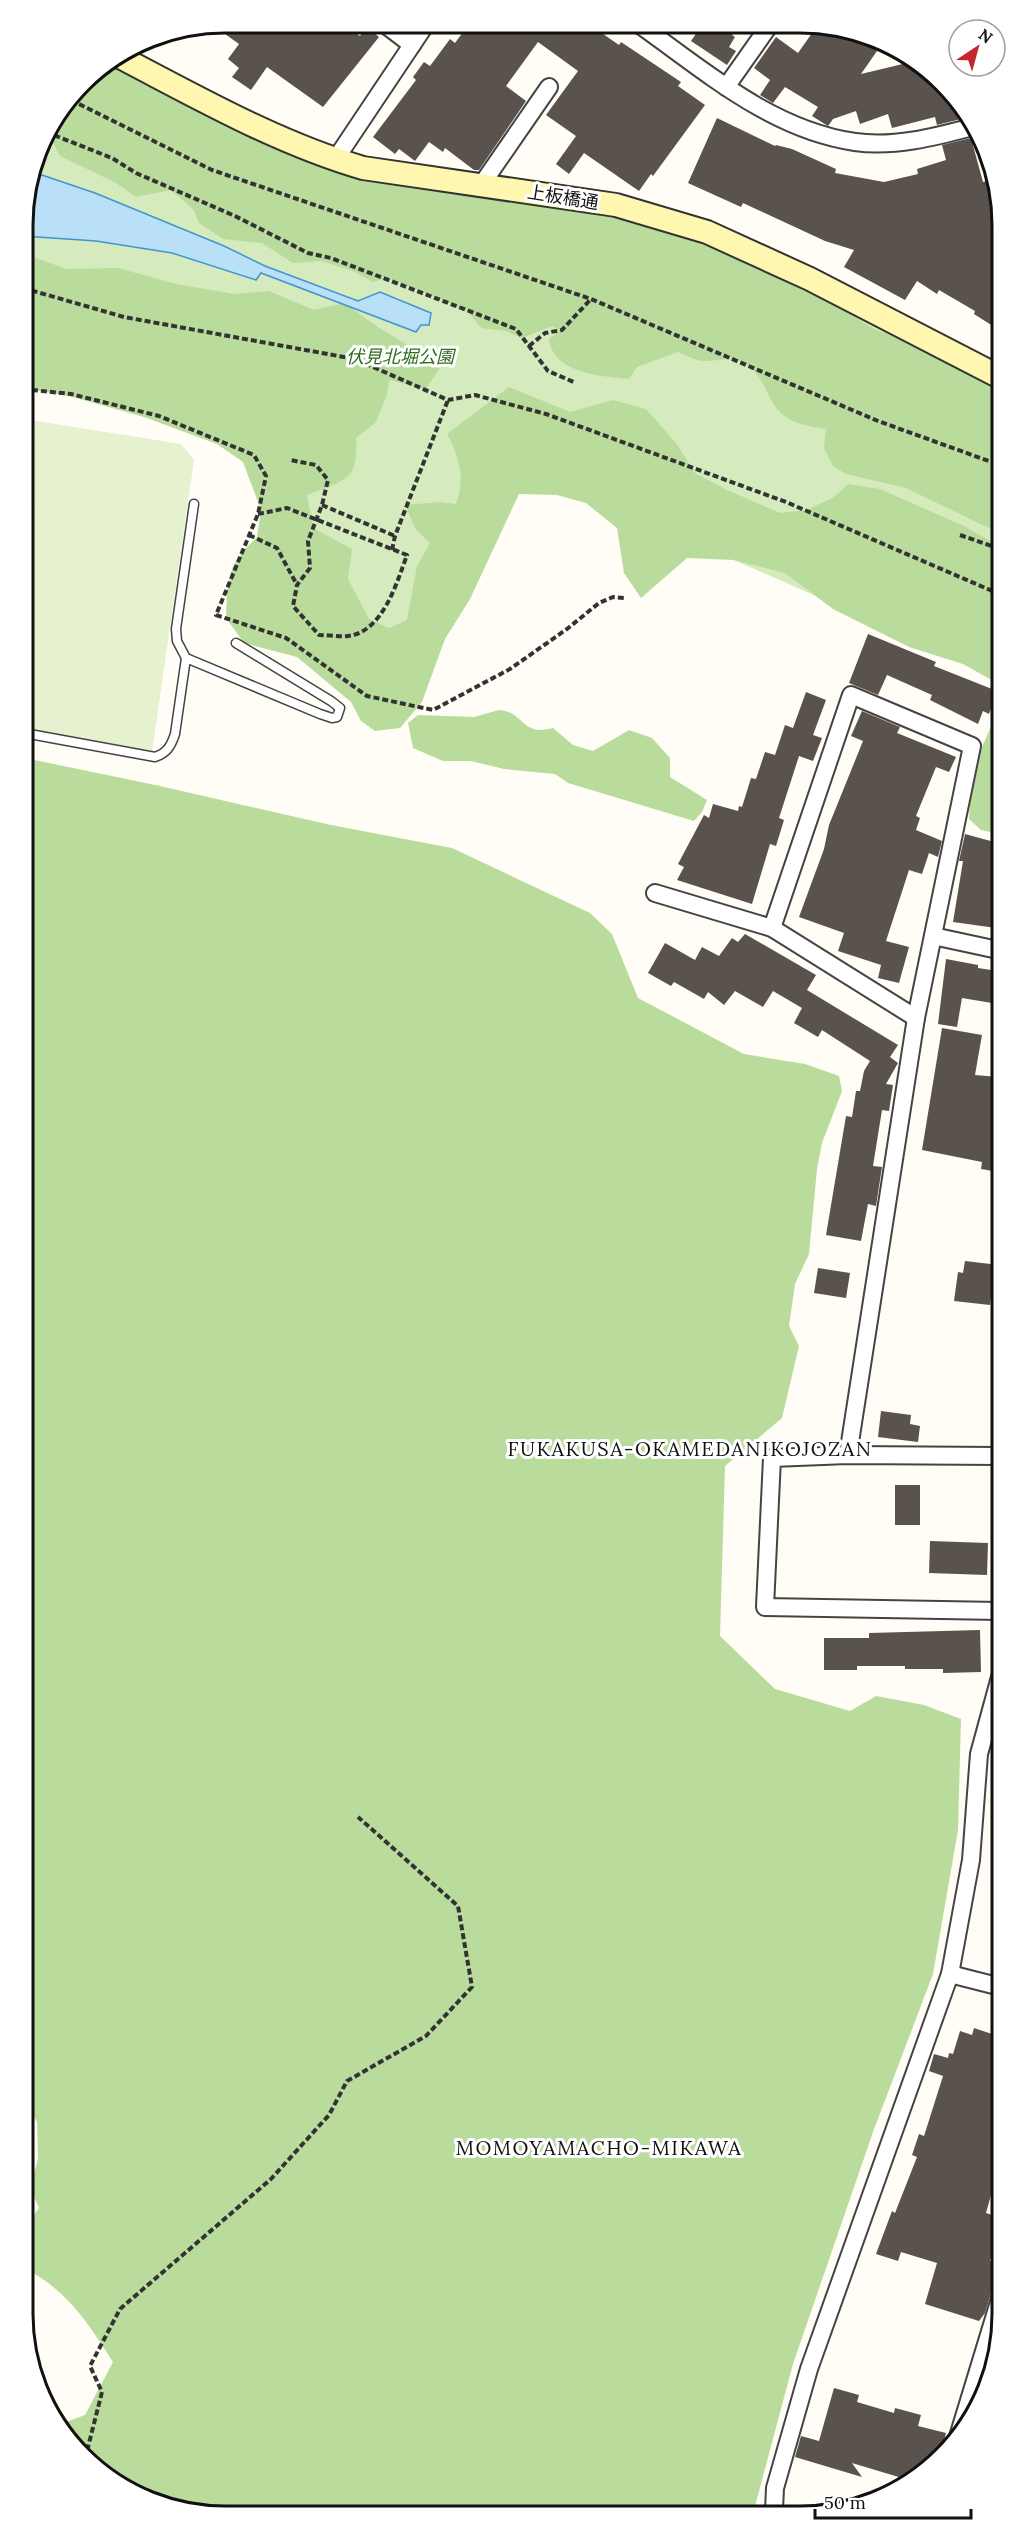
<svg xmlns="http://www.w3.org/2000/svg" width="1025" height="2539" font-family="Lora,'Noto Sans JP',serif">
	<rect width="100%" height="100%" fill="#fffdf5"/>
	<path fill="#d5ebbd" d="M91,73L271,143L689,236L810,290L996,389L997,676L555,481L514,483L404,715L266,525L257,451L23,359V211L43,136Z"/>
	<g fill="#b9dc9c">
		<path d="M110,61L274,148L343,174L389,183L460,188L628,218L694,240L833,304L876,330L914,343L947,359L996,391L997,532L906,488L846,474L833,466L824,448L826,429C813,427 797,425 786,417C765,403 767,373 740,361C731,357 714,361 704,361C696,361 686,355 678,352L637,367L629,379C602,376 553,374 549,339L559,331L553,326L522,338L506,331L481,328L469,313L447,302L388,278L373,282L353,271L322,261L293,263L262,243L223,239L199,223L194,210L171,190L136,197L116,183L60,156L47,131L91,73Z"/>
		<path d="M23,253L66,269L118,268L176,284L234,294L269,291L314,310L344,303L375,325L441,366L426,389L389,380L387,395L376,422L356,438C359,482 343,481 307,495L313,528L352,549L348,579L369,619L389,628L407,620L417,566L430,543L416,530L405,505L440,502L456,504C466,477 459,457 447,434L509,387L570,412L613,400L646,409L676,443L695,473L727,490L780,513L807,510L834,497L848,484L880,489L966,527L997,545V683L963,664L909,647L833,609L785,573L734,560L687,558L641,598L624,573L617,528L586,503L557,495L519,494L470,599L445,639L422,702L400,728L375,731L361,721L351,702L297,657L244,643L226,618L227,590L233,566L245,549L257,537L261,510L243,462L217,444L144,417L69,396L23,388Z"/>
		<path d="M499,710C519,711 521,728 538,730C543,730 549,729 553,728L573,745L593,751L629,730L652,738L670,758V777L707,800L702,812L694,821L568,783L555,774L504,769L471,761H443L413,748L408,723L418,715L474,717Z"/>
		<path d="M997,713L998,834L981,830L969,819L970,801L982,747Z"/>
		<path d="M25,758L160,786L331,825L452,848L590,913L612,934L638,998L744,1054L805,1064L839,1076L842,1091L822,1143L817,1169L809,1254L795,1284L789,1326L799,1346L782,1418L725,1466L720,1636L775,1689L850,1711L876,1696L924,1705L961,1719L958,1830L933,1974L873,2132L793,2364L754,2510L186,2513L91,2466L58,2425L85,2415L113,2362C90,2326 68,2291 29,2271V2221L39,2208L30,2188L38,2159L37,2122L29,2108Z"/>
	</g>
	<path fill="#e6f2cf" d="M24,419L181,444L194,460L152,752L24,731Z"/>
	<path fill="#b9e0f7" stroke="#3f96cf" stroke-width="1.5" d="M33,172L95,193L224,246L265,266L358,301L380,292L431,313L429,325H421L416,332L261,273L256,280L172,253L96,241L23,236V211Z"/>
	<g fill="#5a524d">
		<path d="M233,23H342L360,36L366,27L379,37L323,107L267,67L251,90L232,77L239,68L228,59L239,44L225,34Z"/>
		<path d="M469,24L590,25L619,45L621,42L681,82L678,86L705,105L653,176L651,174L639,191L584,153L569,174L556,164L576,136L546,115L578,71L538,42L506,86L526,101L479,170H474L445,148L443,152L429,142L415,161L399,149L395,154L373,137L416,80L413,77L424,62L430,66L450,39L455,43Z"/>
		<path d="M702,25L739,26L732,35L735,37L729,47L736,51L727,65L691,41Z"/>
		<path d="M817,26H839L877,51L861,74L911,62L934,73L963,108L965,118L937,125L935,117L892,128L888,114L860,124L856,111L833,119L828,126L812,116L818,107L785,87L773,103L760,95L770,80L754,68L776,37L798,53Z"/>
		<path d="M717,118L775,146L776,145L792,149L836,169L835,173L884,182L918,174L917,169L946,160L942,145L971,138L983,182L996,179V328L974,314L975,311L939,290L937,294L917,281L905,300L844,267L854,250L825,241L743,203L741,207L688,183Z"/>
		<path d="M868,634L936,662L934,666L997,691L989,714L983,711L978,724L930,700L932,695L887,675L878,695L849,683Z"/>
		<path d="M806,692L826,700L813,735L822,738L813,761L799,756L779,818L784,820L776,846L770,844L752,904L677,880L684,867L678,864L704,815L709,818L713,804L738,811L739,806L742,807L751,778L756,779L765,752L775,755L785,725L793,728Z"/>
		<path d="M862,711L900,727L897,733L956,757L949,772L936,767L916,816L920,818L916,830L942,841L938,857L929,853L922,874L909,870L886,941L909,947L899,983L878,978L881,965L838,951L844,933L799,917L824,849L829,825L863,741L851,736Z"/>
		<path d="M965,834L998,843V915L996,928L953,922L963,861H959Z"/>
		<path d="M745,934L816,975L807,990L898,1045L890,1057L898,1063L886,1084L893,1085L889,1111L882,1110L873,1166L882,1167L876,1206L868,1204L861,1241L826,1235L846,1116L852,1117L856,1091H860L864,1071L870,1061L822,1030L818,1037L794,1023L802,1008L773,991L763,1007L735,991L724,1005L708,992L704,999L674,982L671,986L648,973L665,943L695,960L702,947L719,956L732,938L738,942Z"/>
		<path d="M946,959L978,965V968L998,971V1004L962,998L957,1027L938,1024Z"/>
		<path d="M942,1028L982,1035L975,1075L998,1077L999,1172L981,1169L982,1162L922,1150Z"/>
		<path d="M965,1261L999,1265V1291H992L990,1305L954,1301L958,1272L963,1273Z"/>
		<path d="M818,1268L850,1273L846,1298L814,1293Z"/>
		<path d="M881,1411L911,1415L910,1424L920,1426L918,1442L878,1437Z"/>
		<rect x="895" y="1485" width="25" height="40"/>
		<path d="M930,1541L988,1543L987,1575L929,1573Z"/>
		<path d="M980,1630L981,1672L943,1673V1669H905V1666H857V1670H824V1638H869V1633Z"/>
		<path d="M974,2028L1001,2037L1002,2178L996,2177L986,2213L1002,2218L990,2261L1000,2264L985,2313L979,2321L925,2304L937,2263L901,2252L898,2261L876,2254L892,2211L895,2213L917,2157L912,2155L919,2134L924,2136L943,2076L929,2071L934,2054L948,2058L949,2053L953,2054L960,2031L972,2035Z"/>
		<path d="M834,2388L859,2395L857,2402L894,2413L895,2408L921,2415L918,2426L946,2433L939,2459L912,2481L852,2463L862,2477L795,2457L801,2436L819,2441Z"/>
	</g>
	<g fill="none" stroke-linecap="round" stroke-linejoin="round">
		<defs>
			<g id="lane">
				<path d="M186,658L320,714L332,718L337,717L340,708L331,701L236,643"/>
				<path d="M24,733L155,757C167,753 171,746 175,734L186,658L177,641L176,629L194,504"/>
			</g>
			<g id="street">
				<path d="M383,23L412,45"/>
				<path d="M640,25C706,72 772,130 855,142C895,148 938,136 976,126"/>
				<path d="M726,87L769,26"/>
				<path d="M335,160L426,24"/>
				<path d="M482,184L549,87"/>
				<path d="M655,893L772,928L916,1018"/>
				<path d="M772,928L851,695L972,746L916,1018L848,1455"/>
				<path d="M933,936L998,950"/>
				<path d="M999,1456L848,1455L772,1458L765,1607L1000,1611"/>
				<path d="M950,1974L1001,1987"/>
				<path d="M957,2440L1002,2292"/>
				<path d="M774,2510L775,2488L809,2369L950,1974L971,1860L979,1754L1000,1677"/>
			</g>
			<path id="secondary" d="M118,56C197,97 277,143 363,168L616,205L707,232L810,279L996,375"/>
		</defs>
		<use href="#lane" stroke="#444" stroke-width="11"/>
		<use href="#street" stroke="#444" stroke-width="20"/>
		<use href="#secondary" stroke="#333" stroke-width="26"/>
		<g stroke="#333" stroke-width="4" stroke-dasharray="6 3" stroke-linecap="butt">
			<path d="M71,100L212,170L591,299L878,421L997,464"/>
			<path d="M46,132L112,158L136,173L235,216L308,253L331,258L516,329L548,371L576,383"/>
			<path d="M23,288L124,317L355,359L448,400L475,395L546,414L786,502L997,593"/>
			<path d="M529,346L545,333L562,330L591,299"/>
			<path d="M23,389L71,394L159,416L254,455L266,476L258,514L216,615L286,638L367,696L433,710L510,669L567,629L599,603L613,597L625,598"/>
			<path d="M322,505L395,536"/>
			<path d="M258,514L287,508L407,555C397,582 383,632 348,636C339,637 328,635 319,635L293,606L297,585L310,568L308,541L322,505L328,480L316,465L290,460"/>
			<path d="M249,535L277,548L297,585"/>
			<path d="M960,535L997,548"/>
			<path d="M392,550L395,536L448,400"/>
			<path d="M85,2459L102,2392L90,2366L120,2309L271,2179L329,2115L347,2081L426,2036L472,1987L458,1906L358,1817"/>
		</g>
		<use href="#lane" stroke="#fff" stroke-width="8"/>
		<use href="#street" stroke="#fff" stroke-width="16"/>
		<use href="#secondary" stroke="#fff6b0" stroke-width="22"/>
	</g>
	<g text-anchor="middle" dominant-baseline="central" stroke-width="6" stroke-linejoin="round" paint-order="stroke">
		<g font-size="18" fill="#111" stroke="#fff">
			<text transform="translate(563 197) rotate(9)">上板橋通</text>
		</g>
		<g font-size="18" font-style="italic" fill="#2f6b1f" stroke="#fff">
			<text x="400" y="356">伏見北堀公園</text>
		</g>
		<g font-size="20" letter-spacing="1.5" fill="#111" stroke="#fff">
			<text x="690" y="1448">FUKAKUSA-OKAMEDANIKOJOZAN</text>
			<text x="599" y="2147">MOMOYAMACHO-MIKAWA</text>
		</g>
	</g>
	<path d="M0 0H1025V2539H0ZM225 33H800A192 192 0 0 1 992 225V2314A192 192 0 0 1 800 2506H225A192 192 0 0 1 33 2314V225A192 192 0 0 1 225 33Z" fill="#fff" fill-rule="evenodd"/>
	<path fill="none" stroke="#111" stroke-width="3" d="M225 33H800A192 192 0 0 1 992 225V2314A192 192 0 0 1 800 2506H225A192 192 0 0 1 33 2314V225A192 192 0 0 1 225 33Z"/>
	<g transform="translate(977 48) rotate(36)"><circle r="28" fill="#ffffff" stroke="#a0a0a0" stroke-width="1.5"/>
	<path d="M0-4.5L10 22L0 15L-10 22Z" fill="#c4262e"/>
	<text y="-9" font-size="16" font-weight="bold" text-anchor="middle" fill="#111111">N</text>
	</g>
	<path d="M815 2509v9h156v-9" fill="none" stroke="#111111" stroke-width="3"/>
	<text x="824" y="2509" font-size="18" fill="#111111" stroke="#ffffff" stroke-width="4.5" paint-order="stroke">50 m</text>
</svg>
